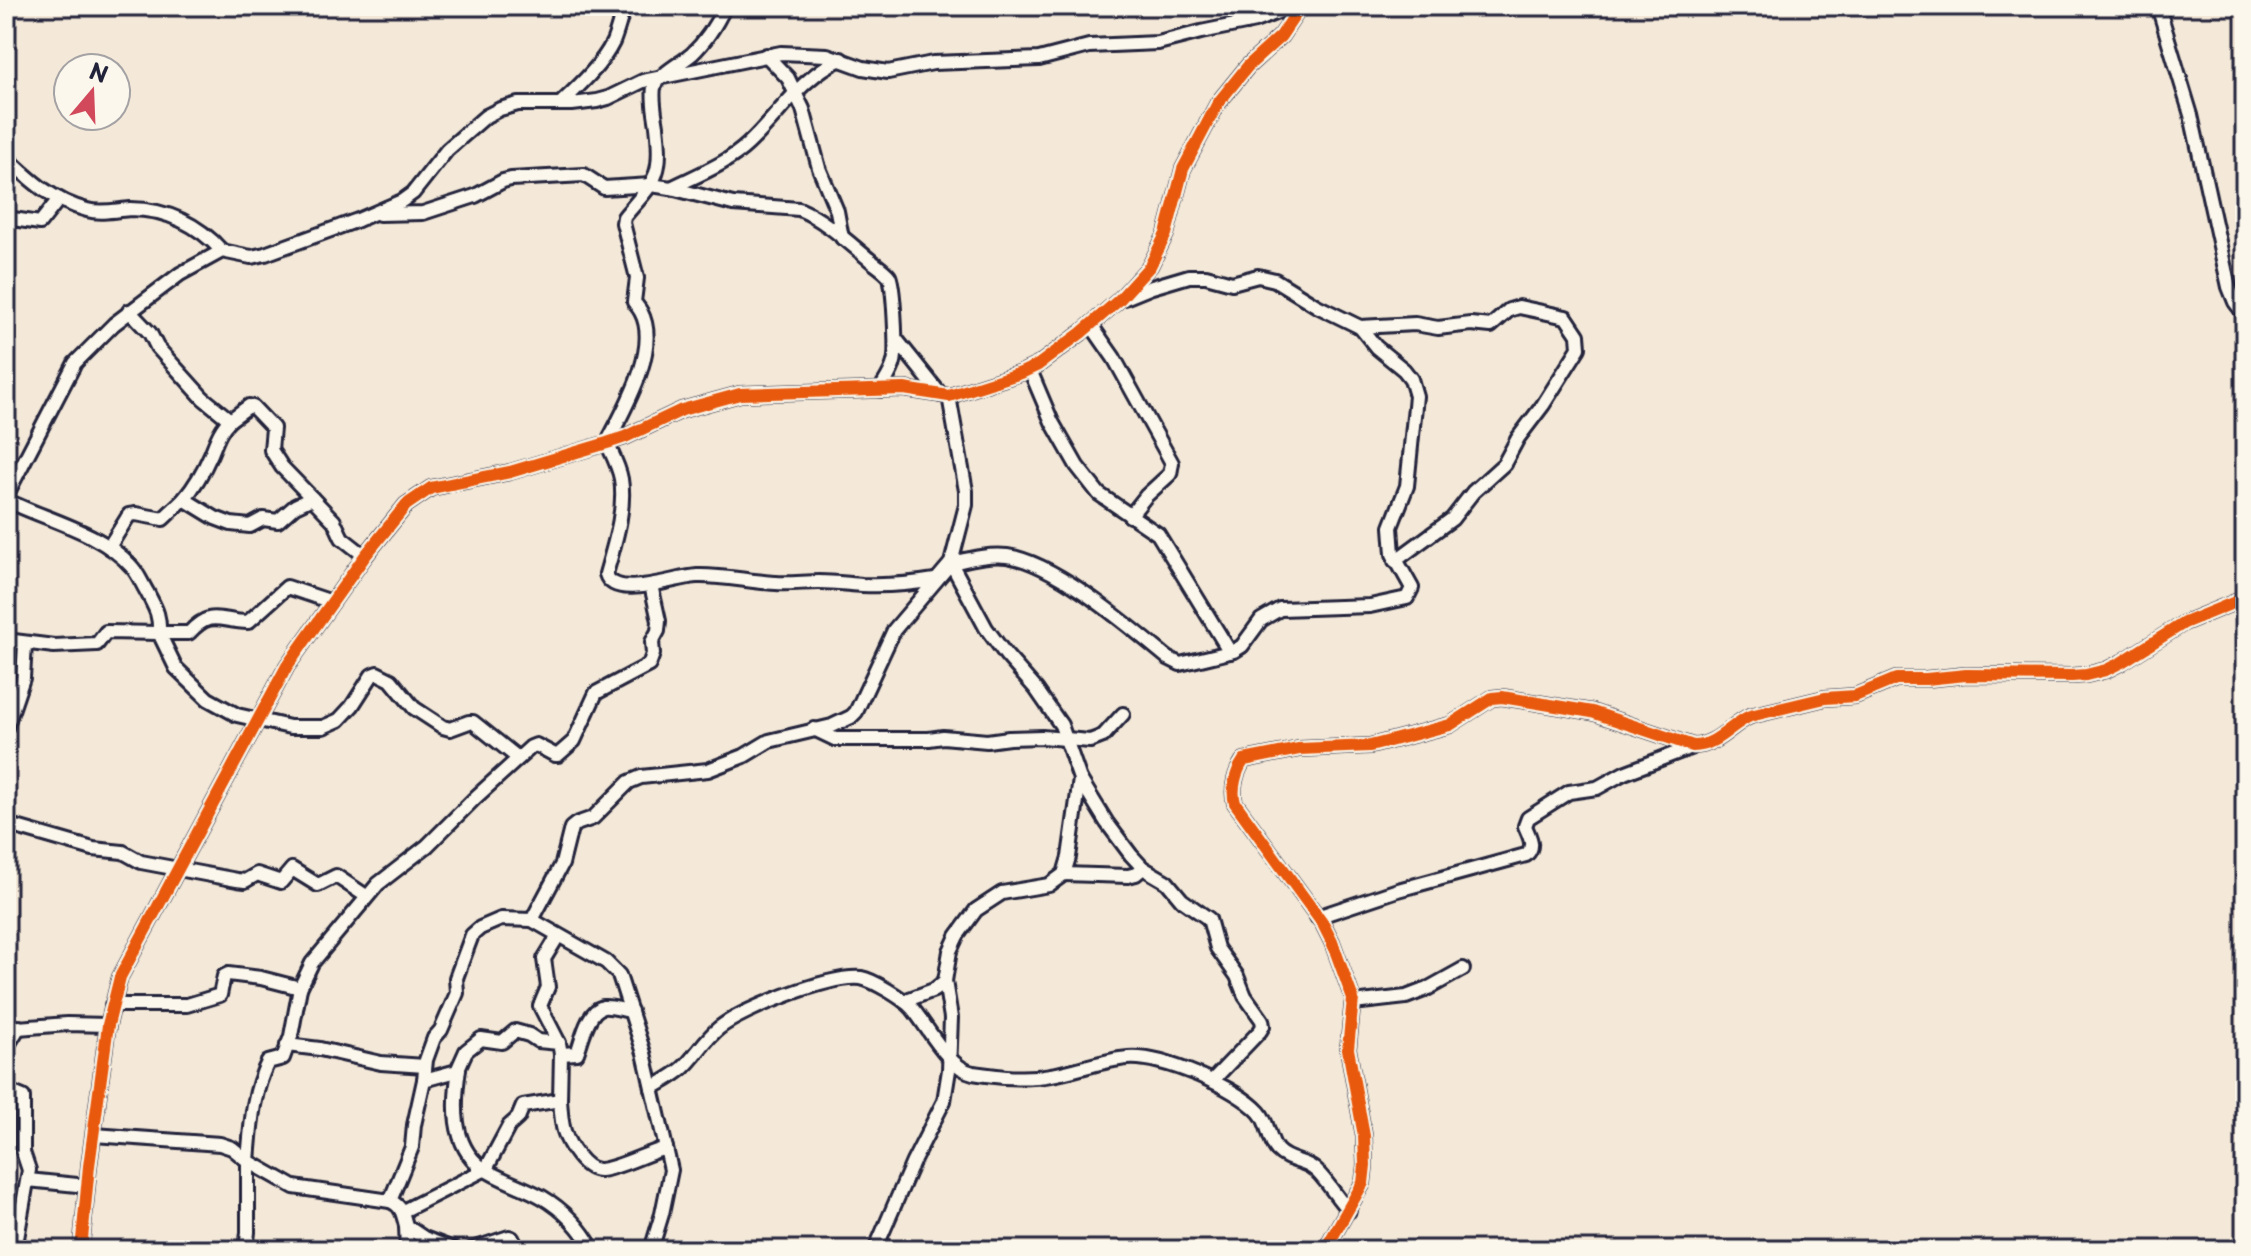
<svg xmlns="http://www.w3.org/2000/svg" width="2251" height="1256" font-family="'Playpen Sans',sans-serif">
	<rect width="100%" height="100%" fill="#f4e9d8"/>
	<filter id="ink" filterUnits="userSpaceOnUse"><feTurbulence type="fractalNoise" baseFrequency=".0125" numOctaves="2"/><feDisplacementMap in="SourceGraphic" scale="16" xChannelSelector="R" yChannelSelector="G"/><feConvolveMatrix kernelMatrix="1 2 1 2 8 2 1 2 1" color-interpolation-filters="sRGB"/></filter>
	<g filter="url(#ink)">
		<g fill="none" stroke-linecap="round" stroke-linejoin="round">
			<defs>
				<g id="minor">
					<path d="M725,6C717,23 706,41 692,54C679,65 662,72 654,87C652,100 655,113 657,126C663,177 656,179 624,217L623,223L637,278L634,302C636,305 639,308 641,312C661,349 623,411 607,443C612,454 619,467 621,479C626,510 614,545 606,574C614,601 676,577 697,576C723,575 750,582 776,583C790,584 805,582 819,582C833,582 848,584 862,585C886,586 911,584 935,580"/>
					<path d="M1235,6L1246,23"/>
					<path d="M2158,6L2191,115L2229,287L2235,302L2245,315"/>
					<path d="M766,55L788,78L803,109L819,168L837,211L842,238"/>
					<path d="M560,104C578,87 602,65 613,42C618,30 620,18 625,6"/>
					<path d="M6,157C31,181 53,201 87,210C101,214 117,210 130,209C167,209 199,225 222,251"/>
					<path d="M671,188C697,175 727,164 748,144C779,115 802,76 841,59"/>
					<path d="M379,214L423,213L475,196L503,181L511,179L584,175L604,188L651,185L671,188L733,204L799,209C825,220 848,242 870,260C876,265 884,270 889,276C894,283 897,353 894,362C892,372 885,381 880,390"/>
					<path d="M6,218L40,223L59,199"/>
					<path d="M1125,298L1152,287L1189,276H1206L1232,283L1258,276L1275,280L1317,306L1360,327L1415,324L1438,328L1471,324L1491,326L1509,310L1519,307L1566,317L1578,335L1579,348L1543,405L1518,438L1504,464L1473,492L1452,519L1395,561"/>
					<path d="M129,311L150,333L157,347L203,398L230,420C220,429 216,442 211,454C204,470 195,486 184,499L215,518L231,524L250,526L263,519L278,521L295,506L312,498L334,521L342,538L365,556"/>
					<path d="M1091,325L1114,358L1172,463L1170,474L1146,496L1130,516"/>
					<path d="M896,339L941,395"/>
					<path d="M1030,370L1052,422L1077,466L1099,494L1158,534L1230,652"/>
					<path d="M230,420L249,406L253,407L273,428L271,450L282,467L312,498"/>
					<path d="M6,496L75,363L114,324L180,274L222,251L251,257L265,254L358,220L402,201L413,193L447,150L463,136L486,116L500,109L518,104H572L597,101L608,98L643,81L781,53L827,55L863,68L888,72L933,63L1039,59L1089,46L1158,43L1201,32L1255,21L1293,6"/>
					<path d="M6,500C46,520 100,531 131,566C138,573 142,584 147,592C155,608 160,614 159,633H189C212,608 220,622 248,622L287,587L332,602"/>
					<path d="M109,547L129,515L136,514L163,519L184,499"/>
					<path d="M6,640L54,646L97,644L106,632L159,633L176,668L208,699L237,715L290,727H323L339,720L352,706L372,675L377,673L391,680L414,708L443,727L450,729L469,722H473L518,758"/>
					<path d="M6,728L23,678L25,644"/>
					<path d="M814,729L835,739H929L943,737L987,741L1009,738L1042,737L1090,741L1103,736L1123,714"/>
					<path d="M1080,779L1107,823L1131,855L1143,868L1167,882L1182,900L1209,919L1217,948L1237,976L1245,996L1262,1020L1263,1026L1260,1031L1212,1081"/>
					<path d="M6,824L93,849L123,852L141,862L237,880L245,881L257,874L281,882L292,869L318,885L336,876L366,896"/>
					<path d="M1064,874L1128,876L1136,874L1143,868"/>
					<path d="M1317,917L1398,890L1526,855C1536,846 1529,836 1525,826L1528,818L1569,792L1597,788L1624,773L1692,747"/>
					<path d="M558,936L544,959L548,987L540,1006L559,1043"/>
					<path d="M300,988L291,1036L283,1058L268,1062C252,1093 251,1127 248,1161L294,1187L390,1201C402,1206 403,1214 406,1226L424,1238L456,1250"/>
					<path d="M904,1001L934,990L945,981L950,951L957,936L976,910L1002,893L1049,885L1064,874L1069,857L1080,779L1061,725L1036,689L1006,655L986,628L951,563C969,559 988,554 1007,556C1056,563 1129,626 1168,658L1180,664L1234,651L1242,646L1261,620L1280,609L1370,606L1407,598L1412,588L1393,554L1391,527L1407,486L1416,396L1411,379L1404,370L1376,347L1360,327"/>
					<path d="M1353,1003L1406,997L1427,989L1463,969"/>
					<path d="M112,1005H187L220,995L224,976L228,974L261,978L300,988L312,963L378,884L427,846L476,797L531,747L536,745L555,755H558L574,741L596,693L649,665L653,654L652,642L658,631L659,621L651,585"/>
					<path d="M6,1029L67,1024L108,1025"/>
					<path d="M287,1045L320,1049L381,1063L425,1066"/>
					<path d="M6,1048L19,1027"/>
					<path d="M459,1069C454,1102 451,1144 481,1167C499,1180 523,1186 542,1197C564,1210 581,1228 593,1250"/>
					<path d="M424,1080L426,1060L434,1038L441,1030L457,993L456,978L472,935L480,928L501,919L532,920"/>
					<path d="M652,1088C662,1082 674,1076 683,1068C696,1056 705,1039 719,1028C743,1009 830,975 861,978C873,980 904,999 912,1008C928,1027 948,1068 973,1073C999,1077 1025,1080 1051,1075C1077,1071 1102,1060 1128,1058C1161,1055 1236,1087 1259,1112C1269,1123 1268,1139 1277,1150C1288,1162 1304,1160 1314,1169C1324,1176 1338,1200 1349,1211"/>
					<path d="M6,1090L23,1097V1152L29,1170L15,1250"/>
					<path d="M560,1100C561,1110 561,1121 564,1131C568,1144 584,1171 600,1170C617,1169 647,1153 666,1148"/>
					<path d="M94,1135L220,1144L232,1148L248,1161V1232L246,1250"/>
					<path d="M28,1180L87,1186"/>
					<path d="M390,1201L412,1147L414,1125L424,1080L457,1071L466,1051L481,1039L502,1042L515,1031L529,1035L538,1041L559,1043L561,1054"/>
					<path d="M403,1211L486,1169L509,1126L518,1118L523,1106L560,1100L561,1054L577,1053C582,1041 587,1011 603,1007C611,1006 623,1010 631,1011"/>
					<path d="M406,1226L407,1250"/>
					<path d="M81,1250L89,1166L108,1025L120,977L287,666L365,556L406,505L431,488L510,472L607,443L625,437L682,410L740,394L904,389L949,396L1021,373L1038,365L1081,333L1119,300L1150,266L1166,234L1183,169L1218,103L1248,66L1281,36L1301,6"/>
					<path d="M470,1250L509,1237L512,1238L518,1250"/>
					<path d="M651,1250L662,1214L671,1170L644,1053L619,975L606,962L532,920L562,864L571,828L576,824L593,818L629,782L641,777L708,770L744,756L769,741L832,726L851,717L856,712L894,630L951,563L966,505V491L949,396"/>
					<path d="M875,1250L913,1162L944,1101L949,1070L951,1018L945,981"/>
					<path d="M1325,1250L1363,1183L1365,1165L1364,1136L1348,1049L1353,999L1332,942L1323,924L1235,803C1231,789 1236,771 1244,760L1299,749L1370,746L1382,743L1450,725L1492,698L1502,697L1592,712L1693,746C1717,746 1730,725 1750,716L1825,698L1855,696L1896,679H1926L1966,675L2072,676L2086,675L2106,670L2122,662L2184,623L2245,598"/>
				</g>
			</defs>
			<use href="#minor" stroke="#22223b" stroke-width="18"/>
			<use href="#minor" stroke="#fbf7ec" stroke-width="12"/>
			<defs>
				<g id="cycleway">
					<path d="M81,1250L89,1166L108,1025L120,977L287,666L365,556L406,505L431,488L510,472L607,443L625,437L682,410L740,394L904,389L949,396L1021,373L1038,365L1081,333L1119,300L1150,266L1166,234L1183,169L1218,103L1248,66L1281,36L1301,6"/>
					<path d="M1325,1250L1363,1183L1365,1165L1364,1136L1348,1049L1353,999L1332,942L1323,924L1235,803C1231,789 1236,771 1244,760L1299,749L1370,746L1382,743L1450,725L1492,698L1502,697L1592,712L1693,746C1717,746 1730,725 1750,716L1825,698L1855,696L1896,679H1926L1966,675L2072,676L2086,675L2106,670L2122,662L2184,623L2245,598"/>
				</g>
			</defs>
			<use href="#cycleway" stroke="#fbf7ec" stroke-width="17"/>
			<use href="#cycleway" stroke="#e8590c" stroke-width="12"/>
		</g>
	</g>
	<rect width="2251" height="1256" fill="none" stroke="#fbf7ec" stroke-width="32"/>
	<rect x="16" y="16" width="2219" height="1224" fill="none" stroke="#22223b" stroke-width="3" filter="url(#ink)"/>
	<g transform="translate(92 92) rotate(19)"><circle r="38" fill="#fbf7ec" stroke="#a4a2a5" stroke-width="2"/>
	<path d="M0-6L14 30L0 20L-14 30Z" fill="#d1495b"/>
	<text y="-12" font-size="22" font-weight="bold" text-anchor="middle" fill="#22223b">N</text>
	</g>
</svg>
